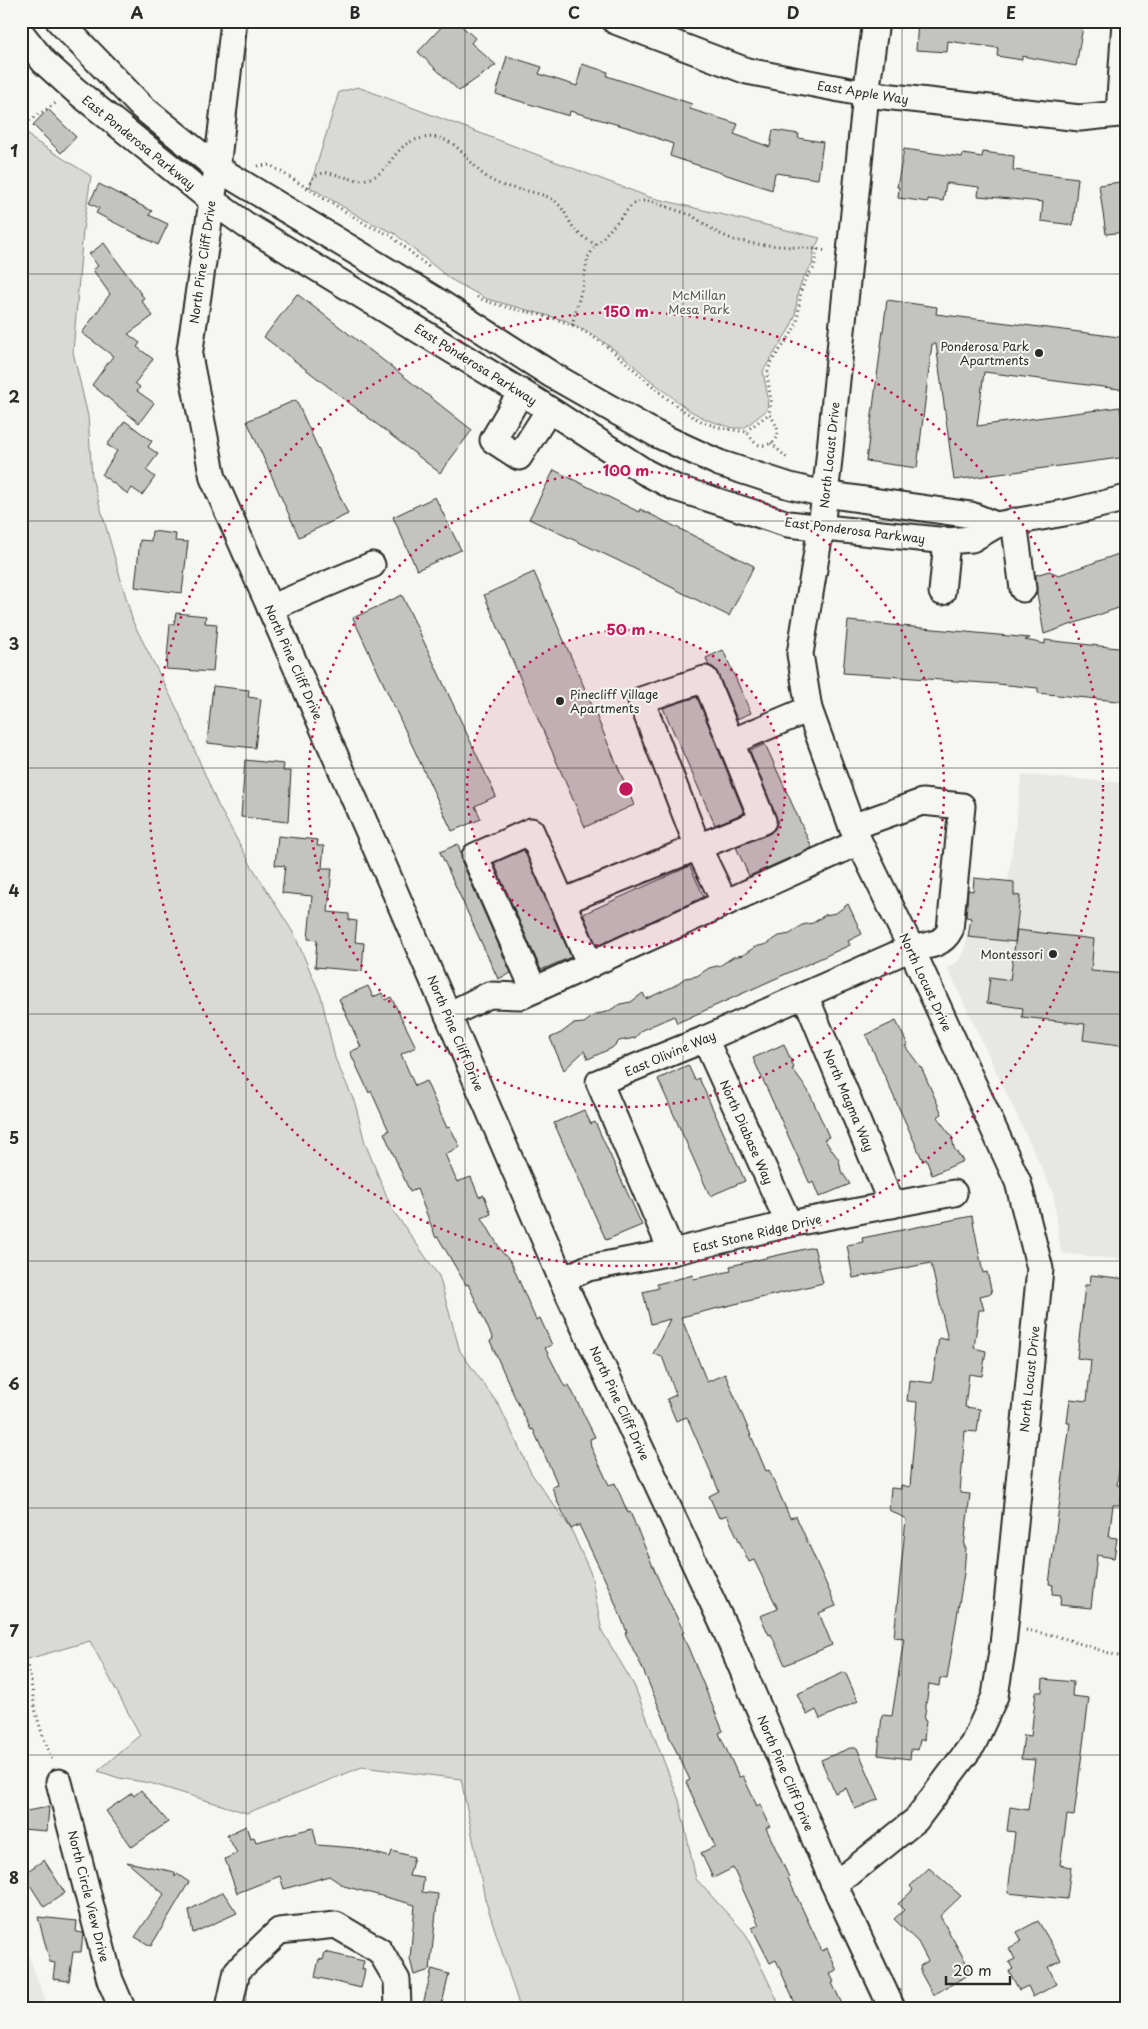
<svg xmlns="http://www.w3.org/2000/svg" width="1148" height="2029" font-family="'Playpen Sans',sans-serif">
	<rect width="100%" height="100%" fill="#f6f6f2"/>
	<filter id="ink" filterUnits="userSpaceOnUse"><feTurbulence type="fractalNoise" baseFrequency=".02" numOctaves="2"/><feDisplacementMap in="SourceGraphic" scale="10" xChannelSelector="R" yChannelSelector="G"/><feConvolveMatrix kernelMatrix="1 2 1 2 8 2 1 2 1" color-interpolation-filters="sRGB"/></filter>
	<g filter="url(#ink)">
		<g fill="#e7e7e3">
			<path d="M1022,775L1127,783V974L1091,971L1094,939L1016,930L1020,896L1014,895V882H1008Z"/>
			<path d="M968,937L1016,943L1023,1005L1022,1017L1042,1019L1087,1005L1083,1040L1127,1046V1260L1061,1253L1053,1192L947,967L957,962L962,955Z"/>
			<path d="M21,1935L48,2008H21Z"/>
		</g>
		<g fill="#d9d9d5" stroke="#828280">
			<path d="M358,87L649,197L820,238L814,250L812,265L803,278L798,292L795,316L790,328L763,371L768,398L767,410L744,428H733L707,420L687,409L649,379L622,355L595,336L567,321L487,299L450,279L394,233L367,221L310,187L339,92Z"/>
			<path d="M21,124L32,139L91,176L83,230L73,352L88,416L92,478L133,622L178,711L218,805L251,865L294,934L321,996L335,1058L355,1103L365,1143L392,1209L439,1276L460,1351L500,1407L531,1473L571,1529L591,1574L602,1631L634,1685L679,1800L696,1879L745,1933L781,2008H520L485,1899L461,1779L362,1767L247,1813L150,1783L119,1778L98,1771L140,1735L90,1641L21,1661Z"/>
		</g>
		<g fill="#c3c3c0" stroke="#2b2b2b">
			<path d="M447,21H456L475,38L471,43L496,65L459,91L418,52Z"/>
			<path d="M918,21H1084L1076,66L1022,56V60L997,56L998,48L948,41L947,52L916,50Z"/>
			<path d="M507,56L542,67L539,74L577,86L582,64L608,72L607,76L692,104L690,109L738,124L734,134L770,147L773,130L799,134L798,138L823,142L818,179L775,173L772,190L670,156L673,144L633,129L570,111L569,116L496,94Z"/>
			<path d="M48,109L76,137L61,153L33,125Z"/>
			<path d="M904,149L962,157L963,154L982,157L983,152L1014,156L1013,170L1078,178L1073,225L1041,221L1043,202L978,196L979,187L946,183L943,201L928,199V202L898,198L899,187H897Z"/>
			<path d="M1127,181V232L1106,234L1099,185Z"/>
			<path d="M99,184L152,211L149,215L168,224L158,245L96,213L99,208L89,203Z"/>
			<path d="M104,243L144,298L141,300L153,316L128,334L140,343L137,347L153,359L135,383L140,387L137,391L154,403L139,423L92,385L113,356L82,333L110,294L93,270L98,266L89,254Z"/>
			<path d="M297,294L397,371L472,430L440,473L264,337Z"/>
			<path d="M887,300L937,307L936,314L1127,338V390L984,372L977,426L1120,407L1127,457L954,480L936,344H932L917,468L866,461Z"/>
			<path d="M296,400L348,514L299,537L247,421Z"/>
			<path d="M125,421L152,441L148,447L158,454L146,470L155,477L142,495L132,488L128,494L102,475L117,451L107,445Z"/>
			<path d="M554,470L639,512L640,509L754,566L729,616L617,560L529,519Z"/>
			<path d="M435,497L461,550L417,570L393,517Z"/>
			<path d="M152,531L176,534L175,541L188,542L182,593L135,587L140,540L151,541Z"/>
			<path d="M1127,551V605L1044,634L1037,593L1036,575L1049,571L1059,575Z"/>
			<path d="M534,572L585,689L634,805L585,827L484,595Z"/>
			<path d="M402,595L496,796L475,806L481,819L452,831L353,618Z"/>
			<path d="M176,613L206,616L205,623L217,624L213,672L166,669L170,624H174Z"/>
			<path d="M848,621L1030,638L1025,640L1045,644V640L1127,649V702L1038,693V688L998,684L843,673Z"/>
			<path d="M723,650L751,713L737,719L718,674L714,668L709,666L706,658Z"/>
			<path d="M213,686L249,690L248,697L261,699L255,748L207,743Z"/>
			<path d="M697,697L744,813L715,825L663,708Z"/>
			<path d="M765,744L812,848L749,876L736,847L769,834L775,829L777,822L776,816L750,751Z"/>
			<path d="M245,760L284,764L283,771H291L288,822L241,817Z"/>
			<path d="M278,836L318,840L317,846H324L322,868H332L328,912L349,914V920L357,921L355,942L364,943L362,971L315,967L317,940L308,939L312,896L282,893L285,866L275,865Z"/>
			<path d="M458,844L461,853L462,862L511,973L498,979L440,852Z"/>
			<path d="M524,850L571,957L541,970L494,863Z"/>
			<path d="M690,866L704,897L597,946L583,914Z"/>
			<path d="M974,878L1014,882V895L1020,896L1015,942L968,937L971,918L966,917L968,890L973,891Z"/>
			<path d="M848,904L862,934L848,941L850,945L677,1023L674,1016L642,1030L635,1038L619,1041L612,1048L588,1059L584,1051L564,1070L550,1038L561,1033L573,1024L584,1023L596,1014L607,1012L620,1004L631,1002L643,993L646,999L674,986L685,978L697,976L709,968L721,965L733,957L743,955L755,947L767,944L779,936L790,934L802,925L813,923L825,915L836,913Z"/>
			<path d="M1017,930L1094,939L1091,971L1127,974V1046L1083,1040L1085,1024L1022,1017L1023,1008L987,1003L990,977L1010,980Z"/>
			<path d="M368,986L373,997L382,993L385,1000L391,997L416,1047L401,1054L415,1086L426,1081L447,1128L450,1127L460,1147L445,1154L457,1182L471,1177L479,1197L484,1195L491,1214L482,1218L502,1252L511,1262L536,1320L540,1318L552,1345L545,1348L565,1387L569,1385L595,1437L590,1439L591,1447L609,1485L615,1483L628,1513L630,1512L660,1583L684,1632L682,1633L723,1731L719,1733L739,1777L743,1776L757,1806L760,1804L770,1826L766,1828L789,1877L788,1878L822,1951L827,1948L837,1971L830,1974L834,1982L832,1983L844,2008H797L776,1960L770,1963L752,1928L759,1925L733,1868L713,1878L701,1853L715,1846L686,1782L690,1780L669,1736L667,1726L641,1665L625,1633L627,1632L609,1588L579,1525L571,1529L558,1503L552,1487L558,1485L533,1429L531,1430L513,1393L490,1341L493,1339L468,1284L466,1285L438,1237L436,1238L417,1189L410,1192L384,1133L389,1131L371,1091L369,1093L350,1052L361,1047L339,999Z"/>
			<path d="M896,1021L908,1045L905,1046L922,1069L942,1114L937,1117L952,1137L954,1148L963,1161L932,1175L926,1159L923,1161L866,1035Z"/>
			<path d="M784,1044L794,1068L792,1069L809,1092L829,1137L824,1139L839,1160L841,1171L850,1184L819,1197L813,1182L810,1184L753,1058Z"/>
			<path d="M688,1065L695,1080L699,1078L745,1181L710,1196L658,1079Z"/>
			<path d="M584,1110L591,1124L595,1122L642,1225L606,1240L554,1123Z"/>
			<path d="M972,1216L983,1273L987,1272L992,1293L980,1296L984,1310H979L974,1348L986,1351L982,1376L969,1374L965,1407L980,1409L977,1432L965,1431L960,1493L970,1494L964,1547H966L964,1573L947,1679L940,1678L939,1686L929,1684L924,1720L926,1721L924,1740H920L918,1750L911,1749L910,1759L878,1755L882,1715L892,1716L904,1638L894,1637L906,1519L889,1510L891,1488L901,1489V1485L910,1487L917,1402L907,1401L909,1380L932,1383L939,1338L948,1340L931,1263L853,1278L847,1245L863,1242L862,1238Z"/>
			<path d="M814,1247L823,1283L681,1317L707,1382L725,1374L766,1471L769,1470L790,1518L796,1516L836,1606L819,1613L832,1645L785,1665L771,1634L769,1635L760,1616L778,1609L754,1560L749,1562L727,1515L719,1518L709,1496L719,1491L687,1417L676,1421L667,1399L676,1395L662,1356L653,1354L670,1319L651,1324L643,1292L659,1288L657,1284L693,1275L694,1279L731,1271L730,1266Z"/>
			<path d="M1091,1275L1127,1279V1389L1121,1429L1127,1430V1451L1122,1450L1117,1485L1123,1486L1120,1505H1113L1109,1537L1117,1538L1114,1558L1097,1555L1091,1608L1060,1605L1061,1595L1052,1594L1053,1585L1049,1584L1070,1423H1067L1070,1399L1087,1401L1091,1360L1077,1358L1085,1285H1090Z"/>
			<path d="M845,1672L858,1701L820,1719L816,1710L807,1715L797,1694Z"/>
			<path d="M1043,1679L1073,1682L1072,1696L1089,1698L1074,1816L1067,1815L1060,1865L1071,1867L1067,1899L1008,1893L1015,1832L1007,1831L1010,1807L1028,1810L1035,1760L1021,1759L1024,1735L1031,1736L1036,1692H1042Z"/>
			<path d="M850,1748H857L879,1799L855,1809L846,1788L835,1793L821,1760Z"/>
			<path d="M141,1790L168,1822L132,1847L106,1811L132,1793L134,1796Z"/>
			<path d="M49,1807L47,1831L21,1829V1812Z"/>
			<path d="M246,1826L250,1838L254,1837L256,1842L313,1828L317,1845L355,1848L390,1857L392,1851L414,1857L409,1876L424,1878L422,1892L438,1894L430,1970L414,1975L410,1959L415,1905L344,1886L329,1876L284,1889L280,1876L237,1893L225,1859L237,1853L227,1835Z"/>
			<path d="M44,1860L65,1893L44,1907L23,1874Z"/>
			<path d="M127,1862L175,1872V1877L177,1874L189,1882L151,1946L135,1937L164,1894Z"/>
			<path d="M929,1868L961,1896L940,1916L972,1973L933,1995L922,1975L920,1966L928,1961L918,1942L894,1919L904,1910L898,1904L913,1890L910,1886Z"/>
			<path d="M223,1892L237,1913L193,1933L189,1910Z"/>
			<path d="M38,1917L77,1921L76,1932L83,1933L81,1952H73L69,1981L53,1979L55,1963L50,1962Z"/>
			<path d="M1038,1921L1061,1960L1048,1967L1057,1984L1033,1997L1028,1986L1019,1990L1009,1971L1013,1969L1009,1962L1015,1959L1009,1948L1022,1941L1017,1932Z"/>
			<path d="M325,1952L364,1961L362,1969L365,1970L361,1988L315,1977L319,1959L323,1960Z"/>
			<path d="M432,1969L449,1974L441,2008H422Z"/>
		</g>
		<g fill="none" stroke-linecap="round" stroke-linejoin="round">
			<defs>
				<g id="minor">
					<path d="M59,21L142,107L217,168L434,299L552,375L656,434L719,463L790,486L824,494L971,515L996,525"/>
					<path d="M234,21L217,168L189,356L213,478L389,878L562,1280L726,1631L833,1882L892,2008"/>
					<path d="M615,21L747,71L866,94L1080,118L1119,114L1125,21"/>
					<path d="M21,33L44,62L75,90L211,200L246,225L539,403L645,472L676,488L788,524L947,541L972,539L996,525L1070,512L1127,498"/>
					<path d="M521,392L493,440L519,457L549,410"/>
					<path d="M1014,521L1023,589"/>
					<path d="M942,592L947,541"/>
					<path d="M270,608L372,565"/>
					<path d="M705,679L763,821L698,847L641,700Z"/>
					<path d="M731,742L809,709"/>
					<path d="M562,902L698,847L725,903"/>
					<path d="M534,990L475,856L531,831L590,965"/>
					<path d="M805,995L892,1205"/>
					<path d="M448,1015L489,995L521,996L859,842"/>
					<path d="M705,1039L789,1224"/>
					<path d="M672,1252L599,1082L705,1039L911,948C926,946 942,946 950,930L962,806L922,802L852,827"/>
					<path d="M562,1280L588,1268L672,1252L789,1224L954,1193"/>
					<path d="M59,1782L110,1980L122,2008"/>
					<path d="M833,1882L850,1873L916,1820L973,1744L995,1696L1003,1645L1040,1269L1018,1182L911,948L852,827L809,709L800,654L821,527L828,469L866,94L876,21"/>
					<path d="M229,2008L237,1971L279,1931L336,1925L380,1951L397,1980L398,2008"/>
				</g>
			</defs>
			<use href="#minor" stroke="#2b2b2b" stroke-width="29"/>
			<g stroke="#2b2b2b" stroke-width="3" stroke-dasharray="1 4" stroke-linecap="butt">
				<path d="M21,126L56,103"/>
				<path d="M258,166L270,165L367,225L390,235L431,269"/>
				<path d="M308,187L314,176C317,175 322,173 325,173C341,173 355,185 373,177C388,171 395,148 412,141C460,124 465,170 497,183C515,191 535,190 552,199C565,207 567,221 577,232C582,237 590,241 596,245"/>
				<path d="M477,297C506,311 541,311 571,325C620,346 652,395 699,420C713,427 731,430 747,432C750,436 753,442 757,444C761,446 766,445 769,444C785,438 776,423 769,414L771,401L767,374L771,362L790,336L797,323L801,290L808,275L814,268L817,249"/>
				<path d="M572,325L582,288L588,257L596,245L632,205L640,201H649L691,215L718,233L734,240L755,244L817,249L827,251"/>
				<path d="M747,432L750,428L769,414"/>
				<path d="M771,443L789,460"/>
				<path d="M1026,1630L1057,1636L1127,1659"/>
				<path d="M21,1653C33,1672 30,1686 35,1707C38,1725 46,1743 52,1760"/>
			</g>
			<use href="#minor" stroke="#f6f6f2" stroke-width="25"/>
		</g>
	</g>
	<path fill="none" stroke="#2b2b2b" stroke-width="1" stroke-opacity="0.55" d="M246,21V2008M465,21V2008M683,21V2008M902,21V2008M21,274H1127M21,521H1127M21,768H1127M21,1014H1127M21,1261H1127M21,1508H1127M21,1755H1127"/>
	<circle cx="626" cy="789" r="159" fill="#c2185b" fill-opacity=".12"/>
	<g fill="none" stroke="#c2185b" stroke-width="2.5" stroke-dasharray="2.5 5">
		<circle cx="626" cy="789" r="159"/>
		<circle cx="626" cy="789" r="318"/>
		<circle cx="626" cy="789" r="477"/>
	</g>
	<g fill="#2b2b2b" stroke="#f6f6f2" stroke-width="2">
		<circle cx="1039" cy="353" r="5"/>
		<circle cx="560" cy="701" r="5"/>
		<circle cx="1053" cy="954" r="5"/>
	</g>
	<g text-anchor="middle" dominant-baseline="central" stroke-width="4" stroke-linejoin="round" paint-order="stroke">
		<g font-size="12" fill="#2b2b2b" stroke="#f6f6f2">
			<text transform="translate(863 92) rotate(9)">East Apple Way</text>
			<text transform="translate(139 142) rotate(39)">East Ponderosa Parkway</text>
			<text transform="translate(202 262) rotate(-82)">North Pine Cliff Drive</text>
			<text transform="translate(476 364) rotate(32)">East Ponderosa Parkway</text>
			<text transform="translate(829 455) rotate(-84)">North Locust Drive</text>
			<text transform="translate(855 530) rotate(7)">East Ponderosa Parkway</text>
			<text transform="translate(294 662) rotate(66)">North Pine Cliff Drive</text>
			<text transform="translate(926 982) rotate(65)">North Locust Drive</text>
			<text transform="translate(456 1033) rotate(67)">North Pine Cliff Drive</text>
			<text transform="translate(670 1053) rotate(-23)">East Olivine Way</text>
			<text transform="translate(849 1100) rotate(67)">North Magma Way</text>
			<text transform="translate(747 1132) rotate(66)">North Diabase Way</text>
			<text transform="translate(757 1233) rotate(-13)">East Stone Ridge Drive</text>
			<text transform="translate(1029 1379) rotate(-84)">North Locust Drive</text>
			<text transform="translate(620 1403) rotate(65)">North Pine Cliff Drive</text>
			<text transform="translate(786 1773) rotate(67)">North Pine Cliff Drive</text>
			<text transform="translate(89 1896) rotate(76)">North Circle View Drive</text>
		</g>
		<g font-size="12" fill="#565656" stroke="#f6f6f2">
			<text x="699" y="295">McMillan<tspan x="699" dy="14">Mesa Park</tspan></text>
		</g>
		<g font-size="12" fill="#2b2b2b" stroke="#f6f6f2" text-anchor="end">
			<text x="1029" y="346">Ponderosa Park<tspan x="1029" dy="14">Apartments</tspan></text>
			<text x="570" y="694" text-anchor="start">Pinecliff Village<tspan x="570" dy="14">Apartments</tspan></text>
			<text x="1043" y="954">Montessori</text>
		</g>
	</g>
	<circle cx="626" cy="789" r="8" fill="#c2185b" stroke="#f6f6f2" stroke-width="2.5"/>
	<g font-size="15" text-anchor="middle" font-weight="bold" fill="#c2185b" stroke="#f6f6f2" stroke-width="4" stroke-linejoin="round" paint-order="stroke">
		<text x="626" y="317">150 m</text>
		<text x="626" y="476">100 m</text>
		<text x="626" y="635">50 m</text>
	</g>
	<rect width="1148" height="2029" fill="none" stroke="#f6f6f2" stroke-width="55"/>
	<path d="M946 1976v8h64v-8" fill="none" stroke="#2b2b2b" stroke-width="2.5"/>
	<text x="953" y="1976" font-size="15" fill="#2b2b2b" stroke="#f6f6f2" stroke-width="4" paint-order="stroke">20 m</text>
	<rect x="28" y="28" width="1092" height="1974" fill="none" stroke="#2b2b2b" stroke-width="2"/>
	<g font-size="16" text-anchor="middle" font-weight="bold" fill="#2b2b2b">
		<text x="137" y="19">A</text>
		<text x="355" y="19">B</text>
		<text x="574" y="19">C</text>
		<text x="793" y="19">D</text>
		<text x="1011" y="19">E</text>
		<text x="14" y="157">1</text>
		<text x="14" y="403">2</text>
		<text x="14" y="650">3</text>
		<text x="14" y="897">4</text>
		<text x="14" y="1144">5</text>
		<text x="14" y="1390">6</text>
		<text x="14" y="1637">7</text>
		<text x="14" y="1884">8</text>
	</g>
</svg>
